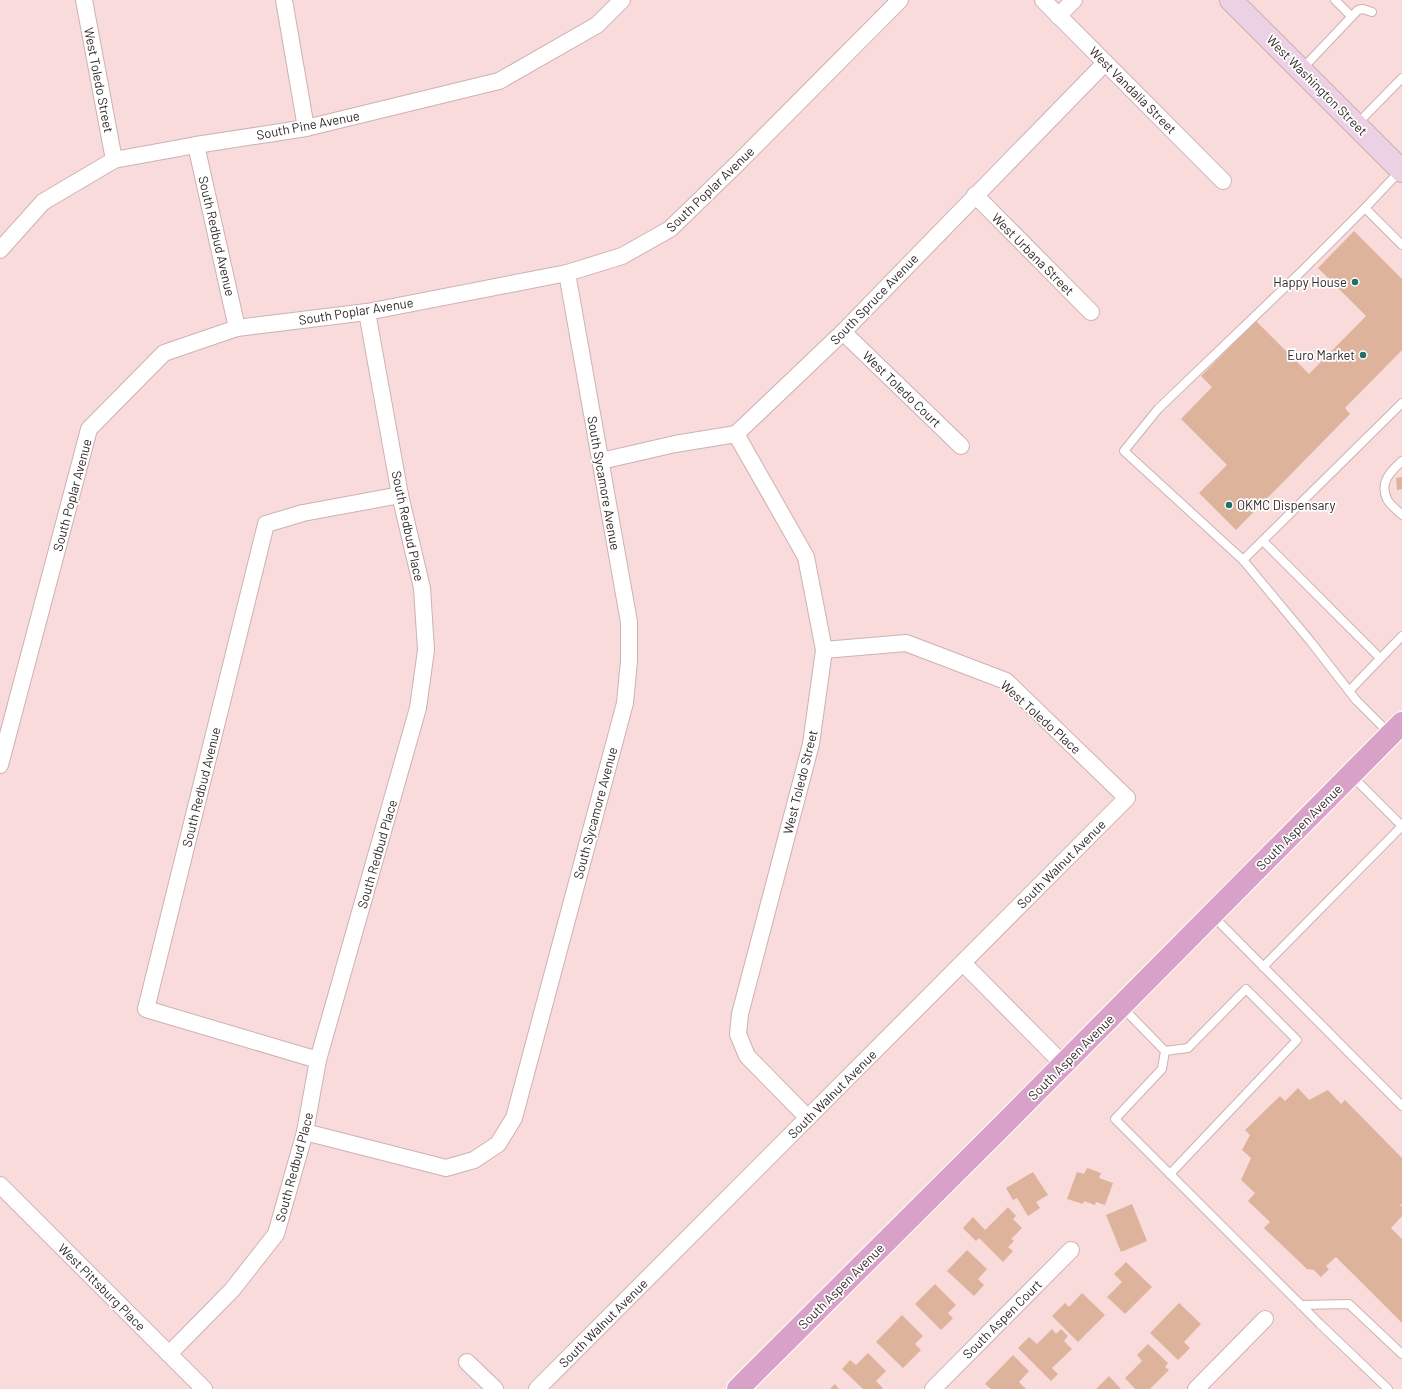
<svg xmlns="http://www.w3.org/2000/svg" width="1402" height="1389" font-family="Barlow,sans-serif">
	<rect width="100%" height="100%" fill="#f9dbdc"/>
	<g fill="#ddb39c">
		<path d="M1354,231L1402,279V350L1345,408L1350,414L1236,530L1199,493L1227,465L1181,419L1212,387L1201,376L1256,321L1309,374L1366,316L1318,268Z"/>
		<path d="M1402,477V489L1397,490L1396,478Z"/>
		<path d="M1298,1088L1309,1100L1328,1090L1341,1104L1345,1100L1402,1158V1204L1400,1205L1402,1207V1216L1391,1228L1402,1239V1323L1336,1257L1326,1266L1329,1269L1321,1277L1314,1270L1307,1269L1264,1228L1270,1222L1248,1201L1255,1193L1241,1180L1251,1158L1242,1150L1250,1135L1245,1130L1280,1096L1285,1101Z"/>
		<path d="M1087,1168L1101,1173L1099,1178L1113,1183L1105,1205L1096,1202L1095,1205L1084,1201L1083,1204L1067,1199L1077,1172L1084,1174Z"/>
		<path d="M1033,1172L1048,1195L1036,1202L1040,1208L1028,1216L1017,1198L1013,1200L1006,1188Z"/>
		<path d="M1132,1204L1147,1241L1121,1252L1106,1215Z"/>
		<path d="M1008,1207L1016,1216L1013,1219L1022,1228L1011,1239L1014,1241L1008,1247L1013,1251L1003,1262L979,1238L976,1241L963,1228L973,1217L985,1230Z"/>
		<path d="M967,1250L987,1269L978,1279L984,1285L974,1296L947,1271Z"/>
		<path d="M1126,1262L1152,1287L1125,1314L1107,1297L1122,1282L1114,1274Z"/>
		<path d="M935,1284L956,1305L948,1313L953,1318L941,1330L915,1304Z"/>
		<path d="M1082,1293L1105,1315L1078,1342L1052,1316L1065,1303L1069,1307Z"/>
		<path d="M1179,1303L1201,1324L1184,1342L1190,1348L1178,1360L1150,1333Z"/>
		<path d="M902,1315L923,1336L915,1344L921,1350L903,1368L876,1342Z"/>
		<path d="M1052,1329L1056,1334L1061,1329L1068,1336L1064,1341L1072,1349L1052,1368L1058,1374L1051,1381L1018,1348L1029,1337L1037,1344Z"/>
		<path d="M1148,1344L1168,1363L1165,1367L1169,1370L1150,1389H1135L1125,1378L1142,1361L1137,1355Z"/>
		<path d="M868,1353L886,1371L876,1381L883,1388L882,1389H863L842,1369L850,1360L856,1365Z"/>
		<path d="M1013,1355L1029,1371L1019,1382L1026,1389H991L985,1384Z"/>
		<path d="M1109,1376L1121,1389H1096Z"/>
		<path d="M835,1384L839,1389H830Z"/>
	</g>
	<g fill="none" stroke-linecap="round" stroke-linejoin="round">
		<defs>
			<g id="lane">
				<path d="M1335,0L1351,16"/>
				<path d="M1302,69L1358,10L1363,9L1372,12"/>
				<path d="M1357,124L1402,78"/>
				<path d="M1400,171L1365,208L1402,245"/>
				<path d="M1365,208L1303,270L1158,409L1124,451L1243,560L1402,403"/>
				<path d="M1402,461C1391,471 1379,482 1387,499C1389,504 1397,510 1402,515"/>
				<path d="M1263,541L1380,658"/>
				<path d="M1243,560L1311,642L1356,700L1390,734"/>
				<path d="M1349,691L1402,636"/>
				<path d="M1351,775L1402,826"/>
				<path d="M1212,915L1402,1106"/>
				<path d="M1263,967L1402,826"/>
				<path d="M1122,1007L1165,1051L1162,1069L1115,1119L1320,1324L1388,1389"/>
				<path d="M1165,1051L1188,1048L1246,989L1297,1040L1170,1174"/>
				<path d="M1301,1305L1349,1304L1402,1354"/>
			</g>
			<g id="street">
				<path d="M84,0L114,160"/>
				<path d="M284,0L306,128"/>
				<path d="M1043,0L1223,181"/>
				<path d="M1058,16L1074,0"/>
				<path d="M196,145L237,328"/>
				<path d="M975,195L1091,312"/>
				<path d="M0,250L43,202L114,160L196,145L306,128L499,81L597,25L622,0"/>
				<path d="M843,332L961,446"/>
				<path d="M736,434L806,557L824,650L811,744L740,1014L738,1034L747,1056L808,1118"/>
				<path d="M601,461L675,444L736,434L843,332L1105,63"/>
				<path d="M0,765L89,429L164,353L237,328L367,312L567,273L622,256L670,229L738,163L900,0"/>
				<path d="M963,963L1063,1064"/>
				<path d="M318,1060L146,1009L266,524L303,513L400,495"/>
				<path d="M305,1132L446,1168L474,1160L498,1144L514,1118L625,703L629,661V622L567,273"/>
				<path d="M0,1185L204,1389"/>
				<path d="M169,1354L232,1290L276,1234L305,1132L318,1060L418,708L426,650L422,588L400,495L367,312"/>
				<path d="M467,1362L495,1389"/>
				<path d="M537,1389L1127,798L1006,681L906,643L824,650"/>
				<path d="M933,1389L1071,1250"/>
				<path d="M1196,1389L1265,1319"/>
			</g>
			<path id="secondary" d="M1231,0L1402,171"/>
			<path id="primary" d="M738,1389L1006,1122L1402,723"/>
		</defs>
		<use href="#lane" stroke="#ceb1b2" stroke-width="10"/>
		<use href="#street" stroke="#ceb1b2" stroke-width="18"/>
		<use href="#secondary" stroke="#ceb1b2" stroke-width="24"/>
		<use href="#primary" stroke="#fff" stroke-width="24"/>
		<use href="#lane" stroke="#fff" stroke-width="8"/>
		<use href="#street" stroke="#fff" stroke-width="16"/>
		<use href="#secondary" stroke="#ecd0e3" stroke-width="22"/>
		<use href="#primary" stroke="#d8a1c7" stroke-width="22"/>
	</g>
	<g fill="#246e69" stroke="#fff" stroke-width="1.5">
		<circle cx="1355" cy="282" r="4"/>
		<circle cx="1363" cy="355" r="4"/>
		<circle cx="1229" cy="505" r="4"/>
	</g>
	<g text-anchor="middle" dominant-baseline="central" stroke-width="3.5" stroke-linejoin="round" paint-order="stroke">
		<g font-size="13" fill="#332829" stroke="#fff">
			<text transform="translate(99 80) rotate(79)">West Toledo Street</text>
			<text transform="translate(1317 85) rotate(45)">West Washington Street</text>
			<text transform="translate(1133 90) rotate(45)">West Vandalia Street</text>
			<text transform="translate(308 125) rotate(-11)">South Pine Avenue</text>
			<text transform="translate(710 189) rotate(-44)">South Poplar Avenue</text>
			<text transform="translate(217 236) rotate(77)">South Redbud Avenue</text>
			<text transform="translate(1033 254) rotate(45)">West Urbana Street</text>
			<text transform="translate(874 299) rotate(-46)">South Spruce Avenue</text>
			<text transform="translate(356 311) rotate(-9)">South Poplar Avenue</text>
			<text transform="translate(902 389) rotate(44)">West Toledo Court</text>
			<text transform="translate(604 483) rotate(80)">South Sycamore Avenue</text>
			<text transform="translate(72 495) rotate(-75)">South Poplar Avenue</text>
			<text transform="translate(408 526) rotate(78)">South Redbud Place</text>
			<text transform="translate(1041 717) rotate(42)">West Toledo Place</text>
			<text transform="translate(800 782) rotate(-76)">West Toledo Street</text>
			<text transform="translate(201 787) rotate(-76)">South Redbud Avenue</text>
			<text transform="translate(595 813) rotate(-75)">South Sycamore Avenue</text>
			<text transform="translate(1299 827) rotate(-45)">South Aspen Avenue</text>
			<text transform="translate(377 854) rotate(-74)">South Redbud Place</text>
			<text transform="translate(1061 864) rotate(-45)">South Walnut Avenue</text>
			<text transform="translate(1071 1057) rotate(-45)">South Aspen Avenue</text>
			<text transform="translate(832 1094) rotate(-45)">South Walnut Avenue</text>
			<text transform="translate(294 1167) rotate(-75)">South Redbud Place</text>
			<text transform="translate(841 1286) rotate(-45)">South Aspen Avenue</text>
			<text transform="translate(102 1287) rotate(45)">West Pittsburg Place</text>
			<text transform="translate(1002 1319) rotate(-45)">South Aspen Court</text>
			<text transform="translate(603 1323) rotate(-45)">South Walnut Avenue</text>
		</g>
		<g font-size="13" fill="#332829" stroke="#fff" text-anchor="end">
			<text x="1347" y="282">Happy House</text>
			<text x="1355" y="355">Euro Market</text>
			<text x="1237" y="505" text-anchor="start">OKMC Dispensary</text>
		</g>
	</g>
</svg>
